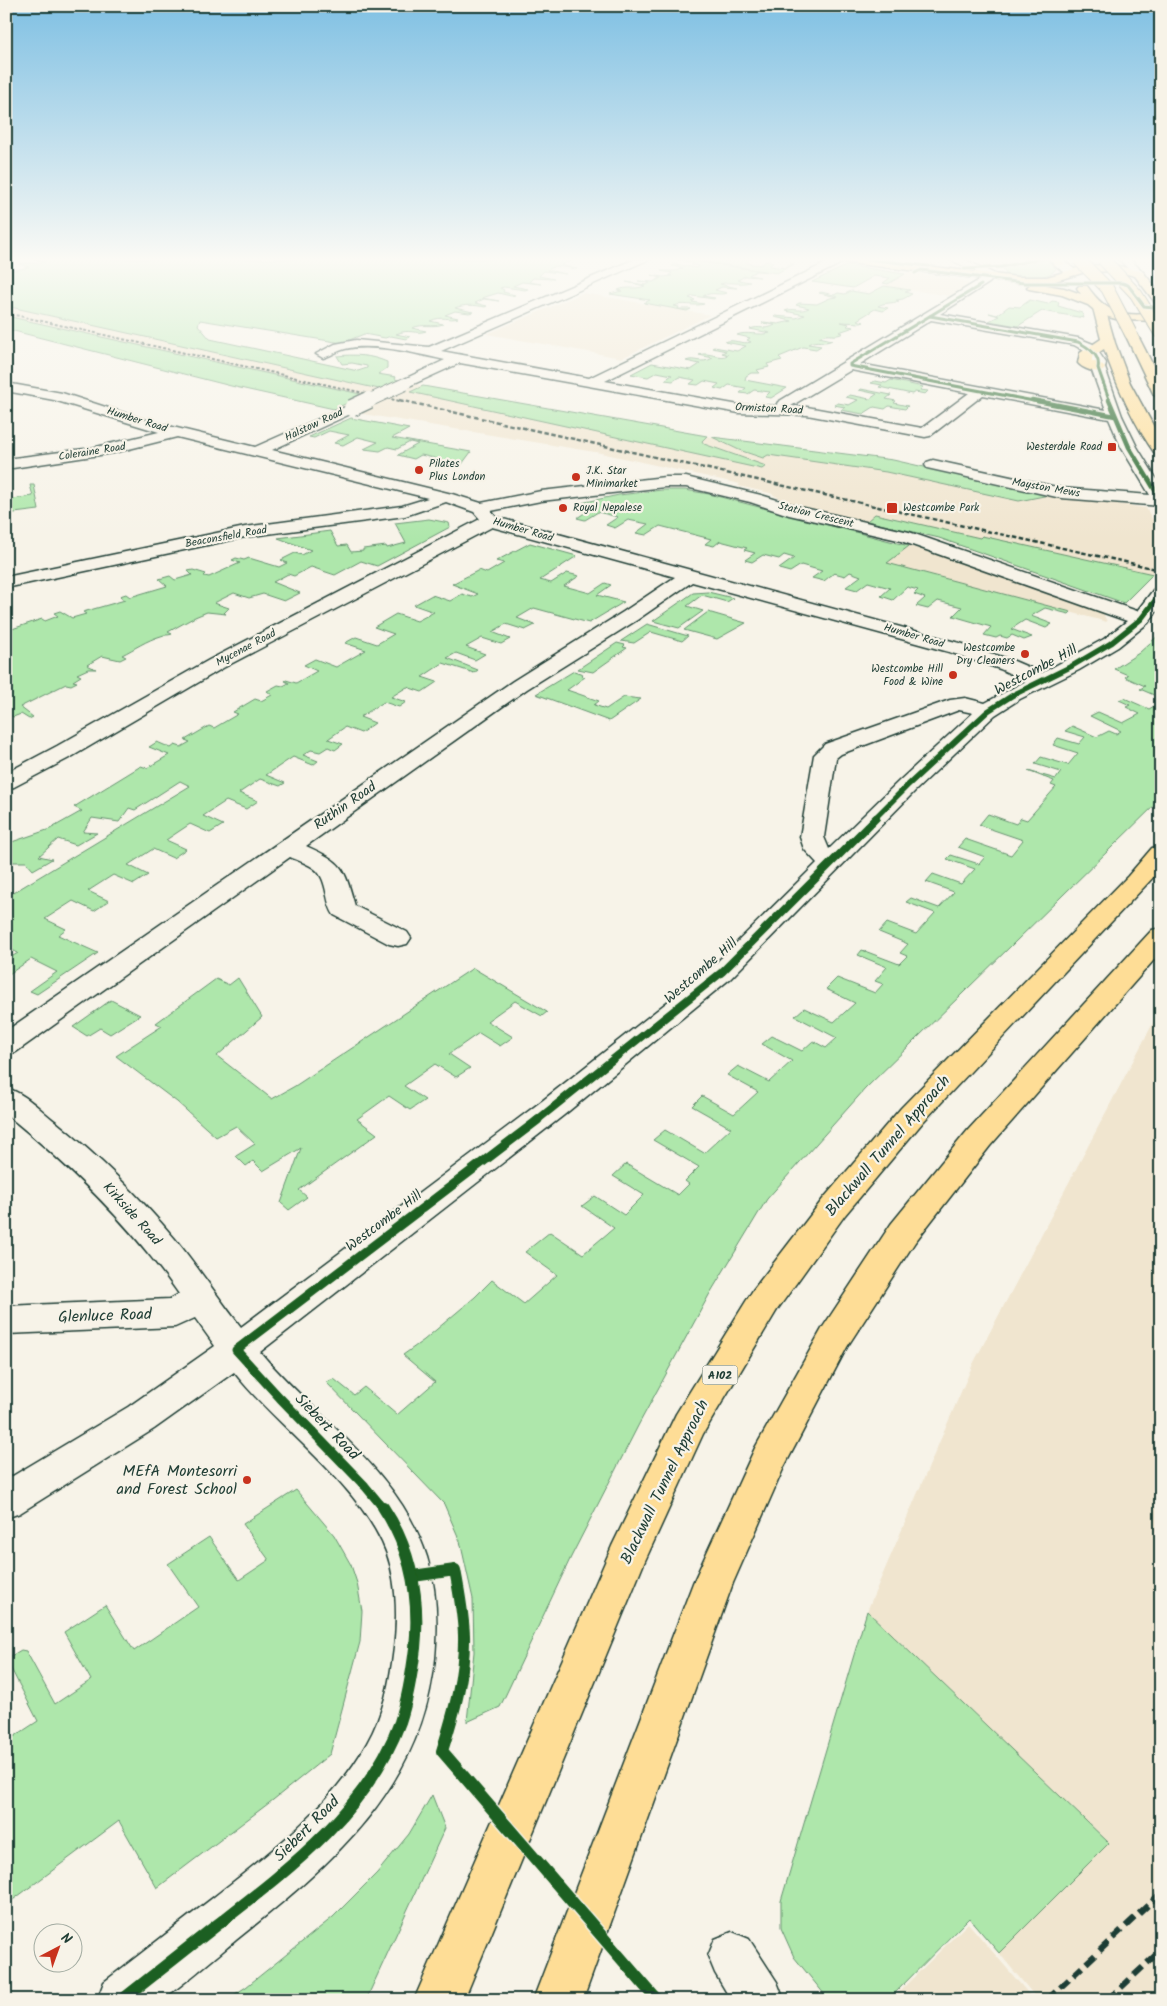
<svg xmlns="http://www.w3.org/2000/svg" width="1167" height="2006" font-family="Kalam,sans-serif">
	<rect width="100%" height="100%" fill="#f7f3e8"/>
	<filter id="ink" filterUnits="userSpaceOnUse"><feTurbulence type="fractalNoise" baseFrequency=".02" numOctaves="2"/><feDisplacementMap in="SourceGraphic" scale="10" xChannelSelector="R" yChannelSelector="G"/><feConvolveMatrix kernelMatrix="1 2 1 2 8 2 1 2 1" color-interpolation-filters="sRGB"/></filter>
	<g filter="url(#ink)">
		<g fill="#f0e5cf">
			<path d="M908,272L957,279L966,282L969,285L950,296L884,286Z"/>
			<path d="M6,290L200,320L198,325L210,339L423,386L712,437L893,460L1047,494L1146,508L1161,534V560L1153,574L1124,603L939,538L893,526L867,521L865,523L792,505L770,493L738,486L740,484L601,453L338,410L231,386L6,328Z"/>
			<path d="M583,293L710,315L622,358L487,334Z"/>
			<path d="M909,546L1010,578L1102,611L1107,622L886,563Z"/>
			<path d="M1161,1008V2000H1038L999,1953L1109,1843L867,1611L973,1364Z"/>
			<path d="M968,1923L1034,2000H891Z"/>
		</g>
		<g fill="#aee7ab" stroke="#669270">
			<path d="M34,259H576L561,265L577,269L556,266L547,270L566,274L544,271L539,276L554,279L533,278L529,282L541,284L522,282L513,286L528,289L525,290L504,287L500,288L504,290L503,292L515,295L511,296L498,293L482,298L499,301L484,299L475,303L487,306L485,307C475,305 464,304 455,308L473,312L469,313L455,311L445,315L458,318C449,321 443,315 430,321L443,324C432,328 424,323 412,328L426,331C415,335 410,328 396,334L410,337L406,339L391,336L385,338L364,334L342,343L200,320L198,325L210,339L358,371L367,368V366L352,363L342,364L337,356C354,354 371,355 387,362V368L378,374L396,377L395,379L399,380L379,389L6,306V270H16L29,267L19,264C27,261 35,265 45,262Z"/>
			<path d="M676,259H679L770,272L756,271L749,275L760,277L745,276L738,280L750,282C740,285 730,281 720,284L737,288L722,287L715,290L727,293C719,296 713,291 703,296L715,298L714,299L693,296L689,298L695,300L692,302L704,304C694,307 683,302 674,306L679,307L678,309H691L687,311L644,303L650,300L610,294L622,291L618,290C627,286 636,290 645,286L626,282L646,285L650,283L638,281L653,282L661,278L651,275L663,277L672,276L669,275L672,273L661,271H676L683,268L672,266L675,264L696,268L699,266L691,265L694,263Z"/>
			<path d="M686,259H723L722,260C734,262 739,258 750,259L746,263L761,265L766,261L773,262L770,266L785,268L790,264H794L777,273Z"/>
			<path d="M1047,259L1056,269C1047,281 1021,276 1007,276L1003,268Z"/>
			<path d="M848,265L853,266L905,274L888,284L883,283L890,278L874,276L853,288L812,282Z"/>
			<path d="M884,286L910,290L905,292L912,294L903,299L896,300L899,301C892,304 884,302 878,306L888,308L883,311L875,309L857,320L864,322L861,323L841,322L849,324L847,326L854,327L839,332L843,333C835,338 828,332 819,337L832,340C823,345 818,338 808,344L821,346L816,349L803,347L779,357L782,360L767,364L769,367L757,370L760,373H751L746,376L745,380L787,388L771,398L765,397L770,392L754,390L748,394L740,393L746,388L729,385L722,390L714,388L719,384L704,381L698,385L690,384L695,380L679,377L673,381L665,380L672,375L657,372L648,377L631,374L652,363L691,370L700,364L686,361C695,357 700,365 713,358L699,355C709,351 719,360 728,355L722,353L726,351L712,348L714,347L737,351L746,346L725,342C733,338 742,345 751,342L747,340L750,338L737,335C745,331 760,336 770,333L750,329C759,325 765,331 775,325L762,323L764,322L778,324L792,321L774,317L775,316L796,318L805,315L785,311C794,307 799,313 809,308L796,305L799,303L817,304L830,298L837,297L819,293L821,292L834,295L838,293L845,294L851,291L869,294Z"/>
			<path d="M1030,300L1048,304L1052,301L1059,302L1058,306L1082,313L1084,318L1042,311L1018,326L989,321L999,316L989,313L997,315L1009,306L1020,307Z"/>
			<path d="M6,316L365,395L334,409L231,386L6,329Z"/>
			<path d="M891,380L923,387L920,390L928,391L925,394L915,392L912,394L879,387L882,385L871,383L875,381L886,383Z"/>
			<path d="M423,386L707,436L702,441L704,444L766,466L762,469L410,392Z"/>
			<path d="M861,389L891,395L886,399L896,401L894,403L908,406L905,409L889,406L885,409L874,407L863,414L841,410L845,407L834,405L838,403L849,405L858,400L846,397L850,395L870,399L877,394L859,390Z"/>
			<path d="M351,418L409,429L392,438L471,452L462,464L451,462L446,465L433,463L438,459L421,455L414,459L398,455L418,444L410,442L397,449L388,447L380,451L364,449L378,442L358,437L343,445L334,443L349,435L329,431L314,438L309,437Z"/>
			<path d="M712,437L893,460L1049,495L1019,501L886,472L768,455L763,458L739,450Z"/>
			<path d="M30,485H34L39,510L6,514V500L33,496Z"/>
			<path d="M662,490H685L709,494L909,546L887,563L1071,612L1069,614L1045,608L1031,616L1052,624L1046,628L1025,620L1011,629L1032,637L1024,640L1012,635L1007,638L1000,636L996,638L984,635L991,627L953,616L962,607L938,601L928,609L916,606L925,598L914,594L918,590L907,587L893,600L881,596L890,588L868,582L857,590L846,587L861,576L850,572L845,576L834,573L824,581L812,578L822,571L801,565L790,572L779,569L794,558L784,555L779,559L763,555L752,562L745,560L755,553L744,550L747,548L720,541L714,546L705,544L711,539L660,526L646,535L636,533L648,524L628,520L615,528L606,525L618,517L598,512L585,520L577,518L589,510L580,507L584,505L581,503L619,495Z"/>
			<path d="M875,514L980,538L982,536L1153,574L1124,603L939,538L867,521Z"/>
			<path d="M429,519L449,523L450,527L377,566L361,561L335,575L311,567L294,576L288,574L273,582L300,593L284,601L263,594L249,598L234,593L214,603L229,608L224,613L226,614L207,612L195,617L168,632L172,634C167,636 165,634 161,636C147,640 134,649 122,655L126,657L120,660L102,656L87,665L96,669H88L77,674L81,676L73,681L77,682L71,685L66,684L20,707L33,717L29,719L21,714L13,717L6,713V631L42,619L45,621L58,616L54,613L60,611L72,618L86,614L83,612L125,600L120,596L126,594L130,597L167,586L159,579L170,576L175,580L192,575L188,571L193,570L206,574L204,576L209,577L240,563L232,560L236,558L244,560L249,558L279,567L287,563L281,560L295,553L302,555L311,550L278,538L330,531L338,546L347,545L351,552L363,551V549L386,546L387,548L406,543L395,523Z"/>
			<path d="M530,543L577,556L540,580L551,583L567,573L579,576L564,586L590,593L605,583L611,585L597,595L624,602L589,623L534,608L517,618L535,625L525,630L506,624L492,632L510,639L501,644L482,638L466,647L485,654L475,660L456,653L447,658L478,670L474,673L443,663L422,677L437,682L422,692L407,687L391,697L406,702L399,707L384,702L360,717L375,723L361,733L345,727L328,739L343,744L335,750L328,747L320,752L311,750L303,755L318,761L313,765L293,757L266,775L285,783L280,786L260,779L239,793L258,801L246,809L226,801L203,816L223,825L210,833L190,824L166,840L186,849L173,858L153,849L128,865L148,875L134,884L113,875L88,891L109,901L94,911L73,901L45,919L66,929L58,935L98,953L37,994L30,991L57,972L31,959L6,976V960L18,953L6,947L11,942L6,939V897L190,786L180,781L135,810L129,808L119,822L92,818L83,832L97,833L76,845L58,839L39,856L52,859L33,870L26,862H12L6,872V844L50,829L82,811L74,807L141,766L147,768L169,755L149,747L157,742L171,748L175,745L181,747L190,742L185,740L209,726L214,728L238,714L233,712L255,699L261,701L272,695L267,691L278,685L283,686L289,683L285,681L286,680L296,683L317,671L304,665L315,659L336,667L366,650L345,643L356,637L377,644L394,634L374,627L396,614L417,621L434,612L414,605L432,595L450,601L462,594L472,597L478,594L452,584L479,570L487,573L504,563L496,561Z"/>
			<path d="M708,592L733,598L727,602L702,595L687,606L703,611L679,628L653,621L693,593Z"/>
			<path d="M708,612L746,623L717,639L684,630Z"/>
			<path d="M647,624L688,636L682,641L651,632L634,643L621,641Z"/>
			<path d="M1161,633V698L1140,689L1145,686L1125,677L1128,675L1114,669L1139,653Z"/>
			<path d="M617,643L625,645L623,647L627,648L593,672L578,669Z"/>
			<path d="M574,671L583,674L581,676L585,677L567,690L599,701L594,705L606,709L624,697L641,699L609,721L536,694Z"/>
			<path d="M1124,698L1149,709L1161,702V799L865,1089L767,1199L709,1295L639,1424L571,1557L500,1707L467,1722L474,1652L473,1599L460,1541L444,1504L326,1382L334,1379L354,1395L364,1387L397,1415L435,1382L403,1355L424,1340L475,1297L492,1280L524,1304L557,1275L525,1252L550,1232L583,1254L614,1228L582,1206L595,1196L624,1215L644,1195L613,1176L626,1164L678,1195L689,1184L685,1181L699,1167L653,1140L665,1130L704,1153L731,1128L692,1106L702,1096L734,1114L758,1092L727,1075L738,1066L769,1082L792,1061L762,1044L772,1036L802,1051L813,1041L826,1048L837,1038L795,1016L804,1008L834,1022L855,1003L826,989L837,978L875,993L883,984L875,981L887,967L858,955L862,950L899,964L907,956L900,953L908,944L879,932L887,923L916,934L935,913L906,902L911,898L939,908L954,892L926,882L933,874L961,884L975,869L947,859L951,855L979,864L985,857L958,847L965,839L1011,855L1023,840L979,825L988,814L1016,824L1021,818L1027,820L1056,787L1051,785L1054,781L1028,771L1056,779L1061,772L1035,764L1041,757L1068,765L1078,753L1053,745L1058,738L1079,744L1085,737L1065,731L1072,726L1097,737L1109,731L1116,734L1121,731L1090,716L1098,712L1123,723L1140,714L1126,707L1130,705L1119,700Z"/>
			<path d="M473,968L547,1012L542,1016L515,1001L487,1021L513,1037L500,1046L479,1033L449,1054L470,1068L456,1077L435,1064L404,1086L425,1100L410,1110L389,1096L357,1119L377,1134L299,1190L307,1197L289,1210L281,1203L301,1148L263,1171L253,1161L246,1166L236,1156L255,1144L236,1126L216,1137L177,1102L116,1056L162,1026L156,1023L216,979L229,985L238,978L262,1017L217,1056L272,1099L295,1086Z"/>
			<path d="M111,1000L140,1015L110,1034L100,1028L87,1036L73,1027Z"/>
			<path d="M296,1490L334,1535L351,1565L357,1583L362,1611L360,1642L330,1754L273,1800L157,1888L119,1821L6,1905V1742L38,1721L6,1659L21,1650L26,1651L55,1704L91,1680L64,1632L105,1605L134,1651L198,1607L168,1564L209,1537L239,1580L269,1560L243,1524Z"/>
			<path d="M867,1611L1109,1843L999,1953L969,1918L888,2000H829L794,1957L781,1928V1901Z"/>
			<path d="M432,1795L445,1828L366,2000H226L246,1987L333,1917L377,1873L409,1834Z"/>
		</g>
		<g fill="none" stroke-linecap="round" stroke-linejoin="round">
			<defs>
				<g id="minor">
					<path d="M635,259H650L441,351L589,378L834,259H847L846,261L605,381L739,405L776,406L778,402L981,279L989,278L949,259H964L1003,278L997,281L989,279L991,281L989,283L940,314L1078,338L1093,344L1106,363L1105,368L1122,416L1137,447L1161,486V506L1061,498L927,468L925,465L927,462L933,460L1061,488L1150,495L1121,447L1109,419L983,395L930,436L925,437L807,415L739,413L460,363L405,388L398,384L400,381L445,360C417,354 373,342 345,349C337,351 331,356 323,358L316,354L335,344L356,340L429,347ZM931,320L1074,345L1083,350L1092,363L1091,368L1106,410L860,364ZM851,370L969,393L922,428L807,407L791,406Z"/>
					<path d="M1056,259H1067L1065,262L1078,272L1076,274C1068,276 1059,269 1053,263Z"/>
					<path d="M1119,259H1130L1145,274L1143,276H1135Z"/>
					<path d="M6,383L62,393L152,422L255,447L352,404L357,405L359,408L357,411L272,450L452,494L481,503L541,491L665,477H686L761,495L800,507L909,532L1137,611L1154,589L1161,588V606L1148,623L1118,647L1079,670L1020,699L995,715L915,791L731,978L564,1115L260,1352C316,1419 399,1469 427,1557C437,1589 438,1624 435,1658C422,1789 332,1863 236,1940C225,1949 168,1998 160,2000C143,2003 115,2000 97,2000L104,1982C141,1954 177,1925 214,1897C270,1853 332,1806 367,1743C384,1713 390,1681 394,1648C398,1615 397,1573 382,1542C350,1476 279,1429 234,1372L154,1429L20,1513L6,1518V1480L128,1407L215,1346L195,1318L175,1327L6,1334V1306L170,1299L179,1294C131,1225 71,1167 6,1114V1088C25,1093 40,1110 56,1122C99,1157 139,1196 175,1239C198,1267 218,1298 241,1327L542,1101L713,966L817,863L804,849L800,837L814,755L825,744L950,700L965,698L985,703L1026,681L1000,669L949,652L692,582L637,620L527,689L306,846C344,863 344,867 355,906L407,932L411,938L407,944L398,946L389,944L334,915C324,901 329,877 312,867C306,863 297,860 290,857L16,1052L6,1054V1031L513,681L623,612L675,577L492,527L223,668L73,756L14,787L6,789V773L57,746L209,660L480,519L474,512L446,502L405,516L245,537L6,588V577L245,527L402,506L428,498L177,437L113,453L6,469V459L92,448L159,432L54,400L6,391ZM665,487H686L750,502L789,515L898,540L1127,621L1104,639L1042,673L1014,661L963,644L496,517L491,511L541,501ZM959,710L973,713L899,781L829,849L824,837L836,758L841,754Z"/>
					<path d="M732,1932L749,1939L777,1982L784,2000H731L715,1973L708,1956L715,1939Z"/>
				</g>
				<g id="major">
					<path d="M835,259H867L1018,277H1047L1088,265L1119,266L1143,272L1161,294V306L1157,305L1135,276L1119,272L1089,271L1048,283H1018L841,262Z"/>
					<path d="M1033,283L1064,288L1081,294L1077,288L1079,286H1087C1109,317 1124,316 1161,313V321L1119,320L1099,314L1088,305L1062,295L1029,289L1027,287Z"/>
				</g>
				<g id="highway">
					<path d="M1049,259H1061L1065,263L1063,265H1055Z"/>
					<path d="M1099,304L1105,308L1115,343L1130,383L1161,440V457L1156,455C1133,423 1117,386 1104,349L1092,357V361L1103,365L1105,368L1103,371C1095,373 1083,369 1078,363L1080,353L1101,339L1093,308Z"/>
					<path d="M1131,330L1137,334L1161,381V399L1154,395L1125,334Z"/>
					<path d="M1161,846V869L923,1122L845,1215L777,1310L703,1434L644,1563L464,2000H414L612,1546L676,1414L753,1290L823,1199L901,1108L1128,876L1152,848Z"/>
					<path d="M1161,928V952L990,1146L915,1242L847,1347L784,1467L733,1583L583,2000H533L693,1583L755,1448L823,1327L891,1224L968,1130L1152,930Z"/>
				</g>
			</defs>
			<use href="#minor" stroke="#1f3d34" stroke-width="3"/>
			<use href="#major" stroke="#1f3d34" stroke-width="3"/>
			<use href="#highway" stroke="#1f3d34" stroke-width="3"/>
			<use href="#minor" fill="#f7f3e8" fill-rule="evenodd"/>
			<use href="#major" fill="#fedd96" fill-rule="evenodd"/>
			<use href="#highway" fill="#fedd96" fill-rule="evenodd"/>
			<path stroke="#1f3d34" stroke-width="2" stroke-dasharray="3 2" stroke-linecap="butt" d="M6,313L404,402"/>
			<path stroke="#1f3d34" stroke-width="2.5" stroke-dasharray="4.5 2.5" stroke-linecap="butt" d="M399,400L1161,570"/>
			<g stroke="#1f3d34" stroke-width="6" stroke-dasharray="12 6" stroke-linecap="butt">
				<path d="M1047,2000L1161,1893"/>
				<path d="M1108,2000L1161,1950"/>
			</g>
			<defs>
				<path id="minor-bridge-far1" d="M366,402L405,384"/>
				<path id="minor-bridge" d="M352,408L369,400"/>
				<g id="highway-bridge">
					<path d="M1078,259L1107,288L1131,334"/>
					<path d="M1103,259L1136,294L1161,334"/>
				</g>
			</defs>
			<use href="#minor-bridge-far1" stroke="#1f3d34" stroke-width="14" stroke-linecap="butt"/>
			<use href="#minor-bridge" stroke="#1f3d34" stroke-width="19" stroke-linecap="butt"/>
			<use href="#highway-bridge" stroke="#1f3d34" stroke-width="14" stroke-linecap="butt"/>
			<use href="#minor-bridge-far1" stroke="#f7f3e8" stroke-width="12"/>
			<use href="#minor-bridge" stroke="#f7f3e8" stroke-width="16"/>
			<use href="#highway-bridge" stroke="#fedd96" stroke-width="12"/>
			<defs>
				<g id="cycleway-far5">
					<path d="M866,259L929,266"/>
					<path d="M964,269L1001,267L1038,259"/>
					<path d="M915,273L921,270L1024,283H1122L1128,285L1144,306L1161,308"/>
					<path d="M981,285L850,364V366L1039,402"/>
					<path d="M930,316L1078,342C1088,347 1101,355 1098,368L1110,402"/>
				</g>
				<g id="cycleway-far4">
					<path d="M1032,400L1115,416"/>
					<path d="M1109,400L1129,447L1161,500"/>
				</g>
				<path id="cycleway-far3" d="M874,819L907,786L988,711L1013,695L1072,666L1111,643L1141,619L1161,593"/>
				<path id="cycleway-far2" d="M536,1121L722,972L876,818"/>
				<path id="cycleway-far1" d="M384,1509L365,1486L280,1398L236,1350L538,1120"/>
				<g id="cycleway">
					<path d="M413,1576L455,1570C459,1591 463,1613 464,1635C465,1675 454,1713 442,1751L657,2000"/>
					<path d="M122,2000C154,1975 185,1950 217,1925C288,1870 368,1810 400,1722C408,1698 412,1673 415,1648C420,1598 411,1549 383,1507"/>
				</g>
			</defs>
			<use href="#cycleway-far5" stroke="#f7f3e8" stroke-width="4.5"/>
			<use href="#cycleway-far4" stroke="#f7f3e8" stroke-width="6"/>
			<use href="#cycleway-far3" stroke="#f7f3e8" stroke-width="8"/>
			<use href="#cycleway-far2" stroke="#f7f3e8" stroke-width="11"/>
			<use href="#cycleway-far1" stroke="#f7f3e8" stroke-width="12"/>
			<use href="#cycleway" stroke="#f7f3e8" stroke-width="15"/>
			<use href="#cycleway-far5" stroke="#1b5e20" stroke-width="3"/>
			<use href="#cycleway-far4" stroke="#1b5e20" stroke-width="4.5"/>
			<use href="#cycleway-far3" stroke="#1b5e20" stroke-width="5.5"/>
			<use href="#cycleway-far2" stroke="#1b5e20" stroke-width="8"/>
			<use href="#cycleway-far1" stroke="#1b5e20" stroke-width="9"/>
			<use href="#cycleway" stroke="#1b5e20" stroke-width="12"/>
		</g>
	</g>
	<linearGradient id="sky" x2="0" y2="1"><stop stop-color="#7fc0e3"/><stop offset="0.48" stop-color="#fbfaf5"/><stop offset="1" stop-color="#fbfaf5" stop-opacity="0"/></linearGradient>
	<rect width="1167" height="540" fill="url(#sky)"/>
	<g fill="#c8321e" stroke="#f7f3e8" stroke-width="2">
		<rect x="1107" y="442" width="10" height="10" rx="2.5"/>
		<circle cx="419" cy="470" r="5"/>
		<circle cx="576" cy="477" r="5"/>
		<circle cx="563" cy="508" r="5"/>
		<rect x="886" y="502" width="12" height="12" rx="2.5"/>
		<circle cx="1025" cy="654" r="5"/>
		<circle cx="953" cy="675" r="5"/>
		<circle cx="247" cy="1480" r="5"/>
	</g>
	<g text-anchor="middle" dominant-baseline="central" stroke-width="4.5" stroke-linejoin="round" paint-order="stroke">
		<g font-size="11" fill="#1f3d34" stroke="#f7f3e8">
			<text transform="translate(769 409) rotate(3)">Ormiston Road</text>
			<text transform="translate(137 420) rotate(17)">Humber Road</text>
			<text transform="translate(314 425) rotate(-25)">Halstow Road</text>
			<text transform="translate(92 452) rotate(-9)">Coleraine Road</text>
			<text transform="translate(1046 488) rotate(10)">Mayston Mews</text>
			<text transform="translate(816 515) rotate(14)">Station Crescent</text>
			<text transform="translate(523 530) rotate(16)">Humber Road</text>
			<text transform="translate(226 537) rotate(-10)">Beaconsfield Road</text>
			<text transform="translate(914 636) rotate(16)">Humber Road</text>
			<text transform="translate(246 648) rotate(-28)">Mycenae Road</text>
		</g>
		<g font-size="11" fill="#1f3d34" stroke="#f7f3e8" text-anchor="start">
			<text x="1102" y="447" text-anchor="end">Westerdale Road</text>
			<text x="429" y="464">Pilates<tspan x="429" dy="13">Plus London</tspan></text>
			<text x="586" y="471">J.K. Star<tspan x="586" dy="13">Minimarket</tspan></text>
			<text x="573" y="508">Royal Nepalese</text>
			<text x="903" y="508">Westcombe Park</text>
			<text x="1015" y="648" text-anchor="end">Westcombe<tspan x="1015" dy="13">Dry Cleaners</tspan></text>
			<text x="943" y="669" text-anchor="end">Westcombe Hill<tspan x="943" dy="13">Food &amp; Wine</tspan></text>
		</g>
		<rect fill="#f7f3e8" stroke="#60746a" stroke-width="1" x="702.5" y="1365.5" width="35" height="19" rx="4"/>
		<g font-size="12" font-weight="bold" fill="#1f3d34">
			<text x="720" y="1375">A102</text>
		</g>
		<g font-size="14" fill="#1f3d34" stroke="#f7f3e8">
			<text transform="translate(1036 670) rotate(-28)">Westcombe Hill</text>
			<text transform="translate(345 806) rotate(-35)">Ruthin Road</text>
			<text transform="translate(701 971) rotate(-41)">Westcombe Hill</text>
			<text transform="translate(132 1214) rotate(48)">Kirkside Road</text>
			<text transform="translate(384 1221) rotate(-37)">Westcombe Hill</text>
		</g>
		<g font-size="16" fill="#1f3d34" stroke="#f7f3e8">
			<text transform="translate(888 1146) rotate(-49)">Blackwall Tunnel Approach</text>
			<text transform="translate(105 1316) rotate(-2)">Glenluce Road</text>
			<text transform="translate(327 1427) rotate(46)">Siebert Road</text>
			<text transform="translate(665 1482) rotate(-64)">Blackwall Tunnel Approach</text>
			<text transform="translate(307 1829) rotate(-45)">Siebert Road</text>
		</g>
		<g font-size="16" fill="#1f3d34" stroke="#f7f3e8" text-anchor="end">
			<text x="237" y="1471">MEfA Montesorri<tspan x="237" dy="18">and Forest School</tspan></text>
		</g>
	</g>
	<rect width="1167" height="2006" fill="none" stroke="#f7f3e8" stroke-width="25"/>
	<rect x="12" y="12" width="1142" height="1981" fill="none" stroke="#1f3d34" stroke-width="2" filter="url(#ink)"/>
	<g transform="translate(58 1948) rotate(41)"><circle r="24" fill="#f7f3e8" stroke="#a1aaa0"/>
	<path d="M0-4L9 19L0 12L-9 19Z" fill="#c8321e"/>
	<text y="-8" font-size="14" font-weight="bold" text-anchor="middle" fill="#1f3d34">N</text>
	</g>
</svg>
